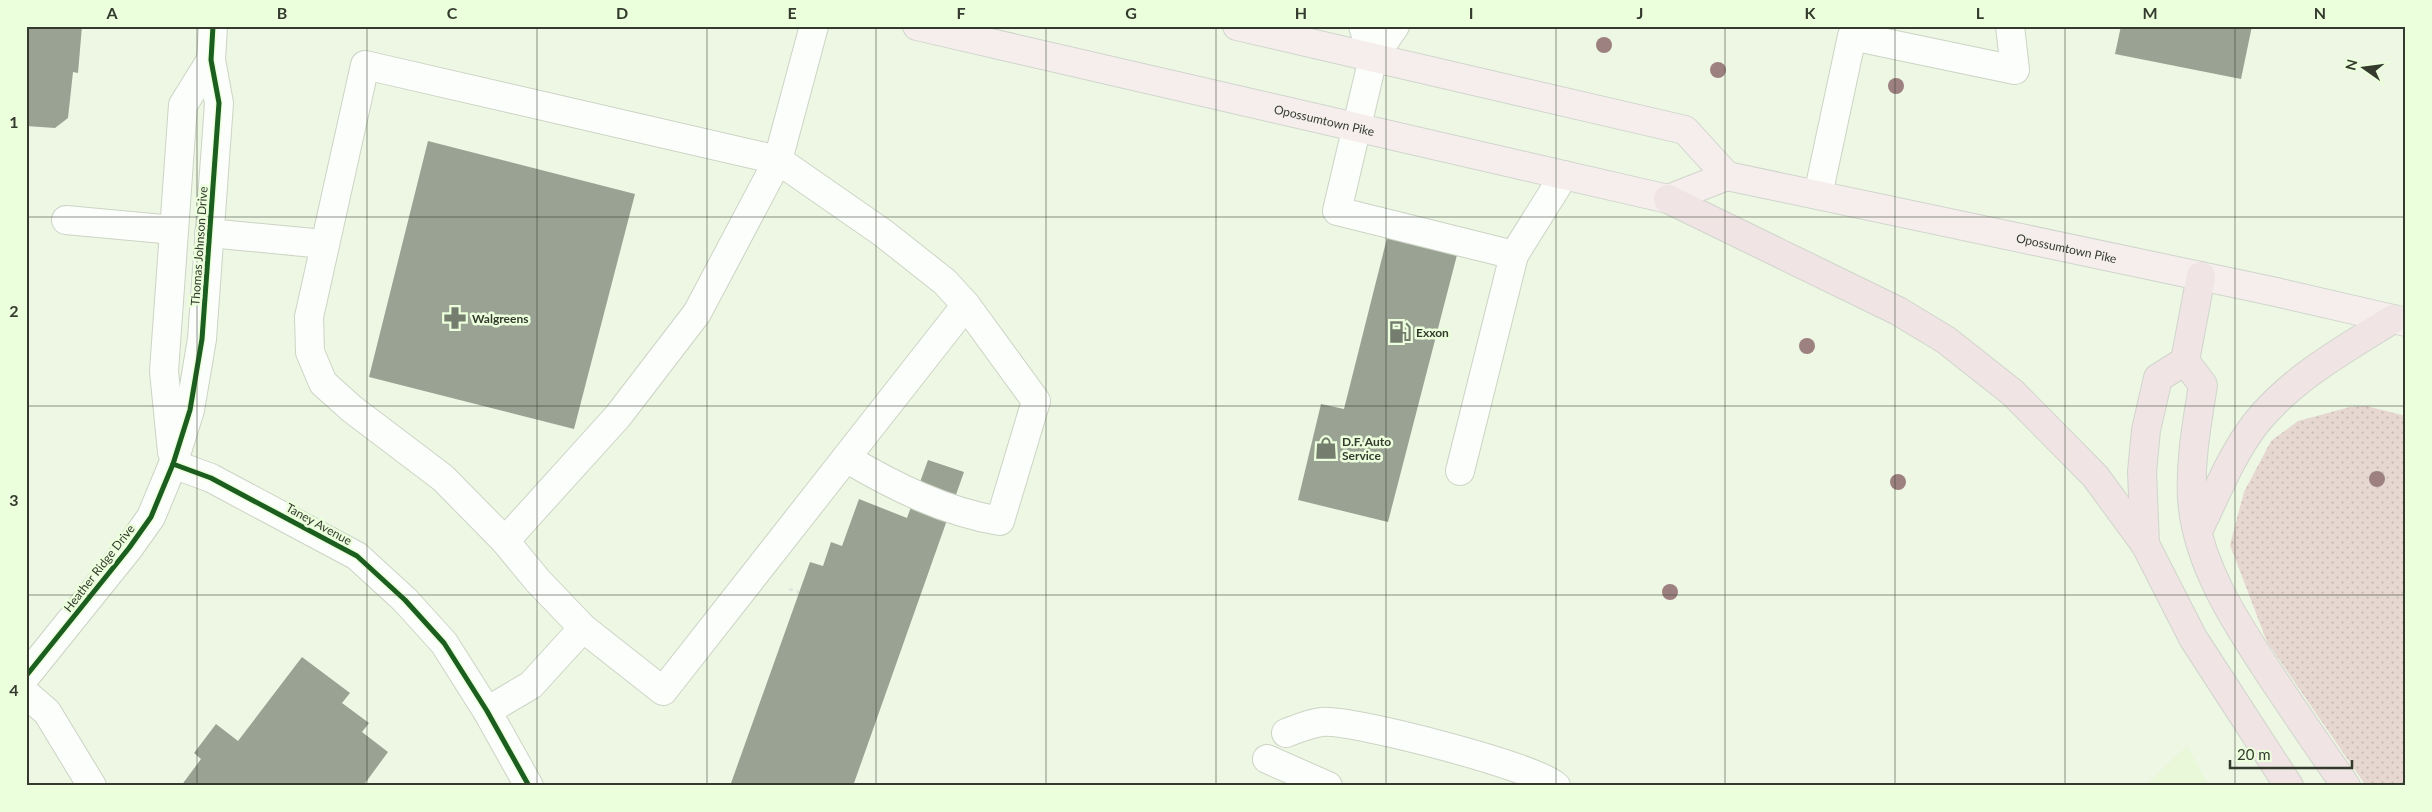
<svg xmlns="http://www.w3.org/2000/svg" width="2432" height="812" font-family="Lato,sans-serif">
	<defs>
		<pattern id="grass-dots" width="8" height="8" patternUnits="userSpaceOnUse" patternTransform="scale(1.25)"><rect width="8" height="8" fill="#e6d7d1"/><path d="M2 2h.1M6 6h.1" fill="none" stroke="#c6b9b4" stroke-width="1.8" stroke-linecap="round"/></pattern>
	</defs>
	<rect width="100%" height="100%" fill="#edf7e4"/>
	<path fill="#e8f8d9" d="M2187,746L2209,786H2145Z"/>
	<path fill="url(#grass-dots)" d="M2366,406L2406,416V786H2366L2267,642L2230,545L2244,492L2271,441L2298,421L2350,407Z"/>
	<g fill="#9aa293">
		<path d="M26,26H82L78,73L73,72L68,118L55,128L26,126Z"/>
		<path d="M2121,26H2252L2241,79L2115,54Z"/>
		<path d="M428,141L635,194L574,429L369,377Z"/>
		<path d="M1387,238L1457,255L1388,522L1298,500L1321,404L1344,409Z"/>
		<path d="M928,460L964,472L853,786H730L810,562L823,566L831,542L842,546L859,499L907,518Z"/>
		<path d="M302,657L350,693L342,703L369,723L362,732L388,752L363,786H181L201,759L194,753L216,724L238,741Z"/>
	</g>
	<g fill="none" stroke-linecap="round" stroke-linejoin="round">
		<defs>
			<g id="minor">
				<path d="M814,26L778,160L697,313L618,416L505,541L443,478L352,409L323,383L310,352L309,317L365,65L778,160L883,233L945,282L966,305L1036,401L1000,521C945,512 893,486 846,458"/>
				<path d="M1363,26L1373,58"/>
				<path d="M1395,26L1373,58L1337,211L1514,255"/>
				<path d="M1818,195L1852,36L2015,70L2010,26"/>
				<path d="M66,220L174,230"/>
				<path d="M209,233L324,244"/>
				<path d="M172,452L164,371L183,105L211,60"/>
				<path d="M173,464L211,478L357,556L405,600L444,643L487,711L529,786"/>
				<path d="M1460,471L1514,255L1564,175"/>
				<path d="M505,541L538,581L583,628L663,691L966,305"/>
				<path d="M26,676L129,548L151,517L173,464L190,410L202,339L219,103L211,60L213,26"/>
				<path d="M26,694L47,712L92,786"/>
				<path d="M487,711L531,685L583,628"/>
				<path d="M1286,733C1297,729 1310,723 1322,722C1352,719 1536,767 1556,786"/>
				<path d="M1267,759L1328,786"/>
			</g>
			<g id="major">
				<path id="s1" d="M917,26L1668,199L1727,176L2276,292L2406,322"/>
				<path d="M1237,26L1685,130L1727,176"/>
			</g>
			<g id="highway">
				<path d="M1668,199L1898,311L1946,340L2013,393L2095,476L2145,544L2193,638L2289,786"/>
				<path d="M2185,361L2203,385C2197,423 2190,460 2192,498C2196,564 2238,626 2273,679C2297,715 2321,750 2346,786"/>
				<path d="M2198,531C2216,495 2231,455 2256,423C2292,378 2345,349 2393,319"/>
				<path d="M2145,544L2142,472L2146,430L2158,378L2185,361L2201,276"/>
			</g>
		</defs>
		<use href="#minor" stroke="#ccd4c5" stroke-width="30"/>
		<use href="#major" stroke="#d0d5cc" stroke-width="30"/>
		<use href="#highway" stroke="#d0d5cc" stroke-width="30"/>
		<path stroke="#e3e6e0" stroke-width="3" stroke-dasharray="4 4" stroke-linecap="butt" d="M789,589L799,592"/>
		<use href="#minor" stroke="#fcfefb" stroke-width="28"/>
		<use href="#major" stroke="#f5eeed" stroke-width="28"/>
		<use href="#highway" stroke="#f0e4e4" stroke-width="28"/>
		<defs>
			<g id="cycleway">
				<path d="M173,464L211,478L357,556L405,600L444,643L487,711L529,786"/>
				<path d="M26,676L129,548L151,517L173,464L190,410L202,339L219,103L211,60L213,26"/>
			</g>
		</defs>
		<use href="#cycleway" stroke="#ecffdc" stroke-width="8"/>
		<use href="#cycleway" stroke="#1b5e20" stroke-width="5"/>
	</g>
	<g fill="#9d8180">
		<circle cx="1604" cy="45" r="8"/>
		<circle cx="1718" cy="70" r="8"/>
		<circle cx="1896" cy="86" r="8"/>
		<circle cx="1807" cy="346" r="8"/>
		<circle cx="2377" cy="479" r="8"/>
		<circle cx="1898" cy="482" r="8"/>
		<circle cx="1670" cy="592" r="8"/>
	</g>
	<path fill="none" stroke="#343b2e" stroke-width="1" stroke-opacity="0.55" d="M197,26V786M367,26V786M537,26V786M707,26V786M876,26V786M1046,26V786M1216,26V786M1386,26V786M1556,26V786M1725,26V786M1895,26V786M2065,26V786M2235,26V786M26,217H2406M26,406H2406M26,595H2406"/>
	<defs>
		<symbol id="pharmacy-bare" viewBox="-9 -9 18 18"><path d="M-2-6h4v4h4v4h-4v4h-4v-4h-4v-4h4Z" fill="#757d6e" stroke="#ecffdc" stroke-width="2.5" paint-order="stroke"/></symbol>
		<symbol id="fuel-bare" viewBox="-9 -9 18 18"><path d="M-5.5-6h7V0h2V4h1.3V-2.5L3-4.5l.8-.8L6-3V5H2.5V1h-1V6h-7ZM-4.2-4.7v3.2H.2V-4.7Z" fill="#757d6e" stroke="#ecffdc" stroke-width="2.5" paint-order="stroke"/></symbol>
		<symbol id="shop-bare" viewBox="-9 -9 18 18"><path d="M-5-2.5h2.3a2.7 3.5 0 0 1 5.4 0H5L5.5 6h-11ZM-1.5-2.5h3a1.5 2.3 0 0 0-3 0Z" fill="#757d6e" stroke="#ecffdc" stroke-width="2.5" paint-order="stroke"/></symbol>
	</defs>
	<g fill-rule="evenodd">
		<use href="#pharmacy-bare" x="439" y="302" width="32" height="32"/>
		<use href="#fuel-bare" x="1384" y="316" width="32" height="32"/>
		<use href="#shop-bare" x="1310" y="432" width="32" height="32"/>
	</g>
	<g text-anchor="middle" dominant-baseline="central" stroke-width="5" stroke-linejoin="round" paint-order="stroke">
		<g font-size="12" fill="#343b2e" stroke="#ecffdc">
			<text stroke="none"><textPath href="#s1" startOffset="418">Opossumtown Pike</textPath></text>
			<text transform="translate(199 246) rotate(-86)">Thomas Johnson Drive</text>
			<text stroke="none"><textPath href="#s1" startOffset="1181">Opossumtown Pike</textPath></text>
			<text transform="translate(319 524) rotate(29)">Taney Avenue</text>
			<text transform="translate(99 568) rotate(-52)">Heather Ridge Drive</text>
		</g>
		<g font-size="12" font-weight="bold" fill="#343b2e" stroke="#ecffdc" text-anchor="start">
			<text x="472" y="318">Walgreens</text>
			<text x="1416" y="332">Exxon</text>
			<text x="1342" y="441">D.F. Auto<tspan x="1342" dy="14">Service</tspan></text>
		</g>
	</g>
	<rect width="2432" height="812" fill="none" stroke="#ecffdc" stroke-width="55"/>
	<g transform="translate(2364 68) rotate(284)" stroke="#ecffdc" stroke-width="4" paint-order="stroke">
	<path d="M0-4L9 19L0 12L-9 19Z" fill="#343b2e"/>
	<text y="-8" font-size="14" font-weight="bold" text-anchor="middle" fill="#343b2e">N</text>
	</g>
	<path d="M2230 760v8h122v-8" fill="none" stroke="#343b2e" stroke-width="2.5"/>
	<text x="2237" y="760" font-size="15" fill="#343b2e" stroke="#ecffdc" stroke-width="4" paint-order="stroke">20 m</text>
	<rect x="28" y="28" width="2376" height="756" fill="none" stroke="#343b2e" stroke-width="2"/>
	<g font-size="16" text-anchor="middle" font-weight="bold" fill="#343b2e">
		<text x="112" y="19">A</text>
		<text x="282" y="19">B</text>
		<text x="452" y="19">C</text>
		<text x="622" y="19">D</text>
		<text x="792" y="19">E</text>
		<text x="961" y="19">F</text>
		<text x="1131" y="19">G</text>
		<text x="1301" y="19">H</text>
		<text x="1471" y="19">I</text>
		<text x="1640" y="19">J</text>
		<text x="1810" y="19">K</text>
		<text x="1980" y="19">L</text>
		<text x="2150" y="19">M</text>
		<text x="2320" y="19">N</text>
		<text x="14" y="128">1</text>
		<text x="14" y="317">2</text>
		<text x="14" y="506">3</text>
		<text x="14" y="696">4</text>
	</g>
</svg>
